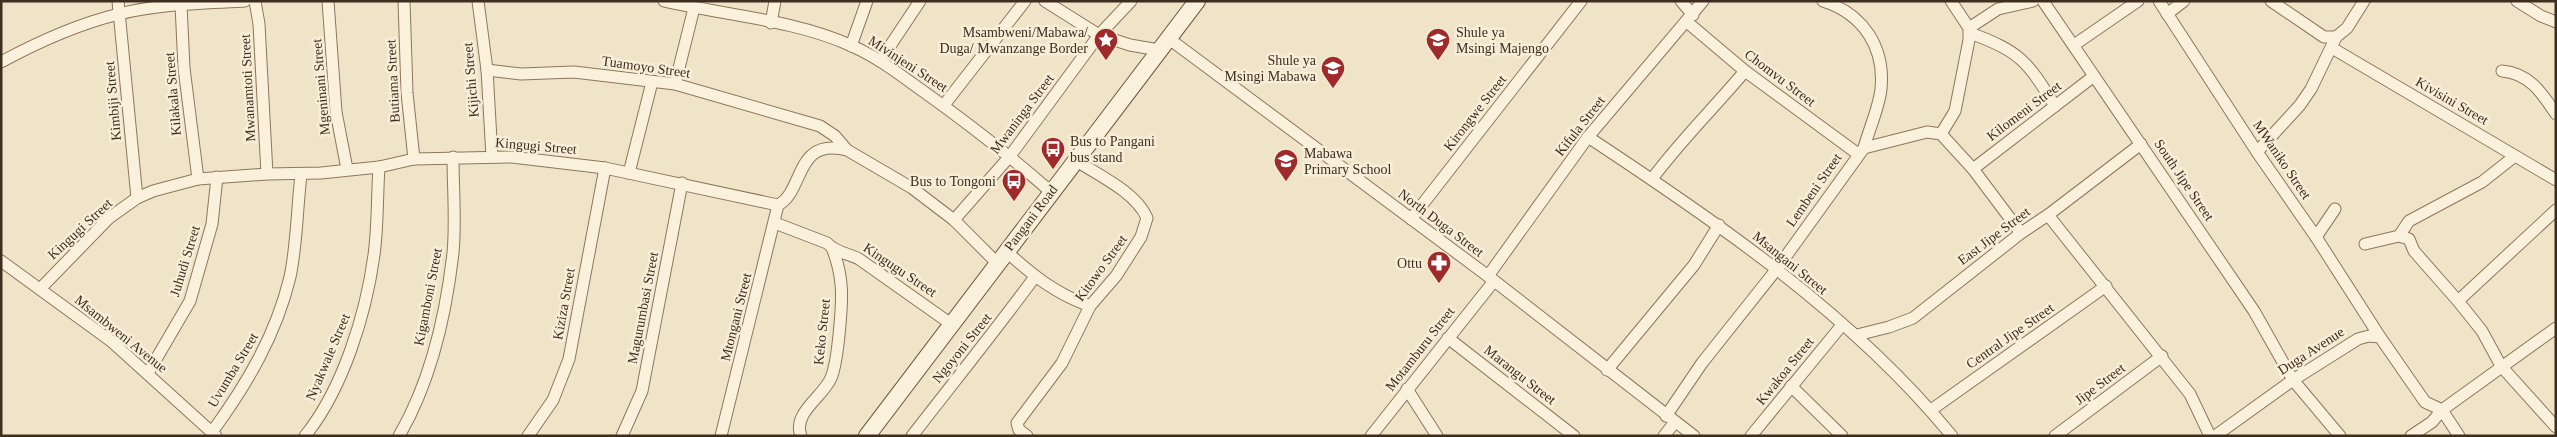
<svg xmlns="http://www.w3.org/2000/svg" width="2557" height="437" font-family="'Times New Roman',serif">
	<rect width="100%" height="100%" fill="#f0e4c8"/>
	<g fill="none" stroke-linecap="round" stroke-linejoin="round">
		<defs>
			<g id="street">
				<path d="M118,1L137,198"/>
				<path d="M255,1L259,24L267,174"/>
				<path d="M328,1L336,112L347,169"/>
				<path d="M404,1L407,93L414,159"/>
				<path d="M478,1L487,70L492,157"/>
				<path d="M664,1C724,15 796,20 852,46C877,57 898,73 920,89C965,121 1009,155 1051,192"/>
				<path d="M1045,1L1099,35L1130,45L1159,50"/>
				<path d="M1681,1L1693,15"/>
				<path d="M1823,1C1864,14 1885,48 1881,89C1879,108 1869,129 1864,148"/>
				<path d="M2043,1L2254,311L2293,380L2340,436"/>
				<path d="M2159,1L2257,152L2316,237L2380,337"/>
				<path d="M2271,1L2324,37H2336"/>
				<path d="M2517,1L2541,16L2556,22"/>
				<path d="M181,5L184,68L198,179"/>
				<path d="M2167,14L2184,1"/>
				<path d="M1687,22L1745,71L1858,154"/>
				<path d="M771,23L775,1"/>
				<path d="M1969,28L1998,9L2033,1"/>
				<path d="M1970,33C2021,52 2027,61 2055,106"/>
				<path d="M1168,38L1488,276L1694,436"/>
				<path d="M2074,45L2138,1"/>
				<path d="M851,46L867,1"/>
				<path d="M2332,48L2556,180"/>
				<path d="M880,61L920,1"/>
				<path d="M1,62C38,42 78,24 119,14C159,4 204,3 245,1"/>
				<path d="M487,70L521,74L574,72L675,84L820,126L835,136L847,150"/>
				<path d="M2502,71C2529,73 2542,93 2556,114"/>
				<path d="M675,84L694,8"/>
				<path d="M944,105L1025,1"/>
				<path d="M1941,134L1955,111L1969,40V28L1951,1"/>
				<path d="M1588,137C1717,222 1853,315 1952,436"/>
				<path d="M2257,152L2300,105L2311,89L2336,37L2347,28L2364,1"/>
				<path d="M1973,169L2094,76"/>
				<path d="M629,173L652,82"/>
				<path d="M1652,179C1680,141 1714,108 1745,71"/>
				<path d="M2048,215L2190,394L2210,436"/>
				<path d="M1411,219L1581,1"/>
				<path d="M954,220L1010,156L1099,35L1131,1"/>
				<path d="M775,223L827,243C836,253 848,253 859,259L951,324"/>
				<path d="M2399,236L2409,239L2414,251L2458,301L2482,331L2501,366L2556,427"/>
				<path d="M2316,237L2335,209"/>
				<path d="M2365,244L2399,236L2409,221L2482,182L2515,156"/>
				<path d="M1006,251C1032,275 1056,294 1090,306"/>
				<path d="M1,261L111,341L216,436"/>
				<path d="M1488,276L1588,137L1703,1"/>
				<path d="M40,289L109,218L137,198L153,191L198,179L267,174L321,173L379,167L414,159L512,157L605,168L778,205C805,191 794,137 847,150L912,188L954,220L997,263"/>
				<path d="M2458,301L2556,210"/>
				<path d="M1857,335L1889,327L1913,318L2021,233L2048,215L2141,144"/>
				<path d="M1448,338L1574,436"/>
				<path d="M1607,370L1694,265L1719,225"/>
				<path d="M148,373L190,301L212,224L217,177"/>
				<path d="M1791,386L1842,436"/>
				<path d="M1407,389L1437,436"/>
				<path d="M1931,410L2106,286"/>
				<path d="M1666,416L1702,363L1776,270L1864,148L1927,132L1941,134L1973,169L2021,233"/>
				<path d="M212,432C247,384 276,335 290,277C297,244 297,208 301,175"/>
				<path d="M305,436C343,389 366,314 374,255C378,226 377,196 379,167"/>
				<path d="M399,436C430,383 446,314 453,253C456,222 453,188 453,157"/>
				<path d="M528,436L553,400L569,359L605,168"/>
				<path d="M622,436L642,391L682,183"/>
				<path d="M721,436L778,205"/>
				<path d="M801,436C792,413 823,397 831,378C838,362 843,301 841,284C840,272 837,261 833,250"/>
				<path d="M912,436C953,383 995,331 1034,278"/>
				<path d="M1027,436L1019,430L1017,423L1062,363L1090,306L1116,276L1141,237L1147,218C1136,192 1098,175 1075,160"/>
				<path d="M1371,436L1494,281"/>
				<path d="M1664,436L1675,422"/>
				<path d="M1751,436L1842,325"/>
				<path d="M2055,436L2162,356"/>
				<path d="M2215,436L2293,380L2358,339L2369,336L2380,337L2425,402L2442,410L2556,328"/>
				<path d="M2411,436L2432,422L2442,410L2459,436"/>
			</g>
			<path id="secondary" d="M867,436L1197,1"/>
		</defs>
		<use href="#street" stroke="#8d765c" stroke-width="13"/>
		<use href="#secondary" stroke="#6f573f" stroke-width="18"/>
		<use href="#street" stroke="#faf1dc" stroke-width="11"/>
		<use href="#secondary" stroke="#faf1dc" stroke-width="16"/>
	</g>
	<defs>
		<symbol id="sight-pin" viewBox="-11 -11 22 30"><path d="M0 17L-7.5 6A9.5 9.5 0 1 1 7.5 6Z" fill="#9e2a2b" stroke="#f7eed8"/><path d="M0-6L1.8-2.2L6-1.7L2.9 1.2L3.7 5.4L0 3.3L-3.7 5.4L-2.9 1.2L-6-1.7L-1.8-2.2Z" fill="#fff"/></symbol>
		<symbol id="school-pin" viewBox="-11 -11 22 30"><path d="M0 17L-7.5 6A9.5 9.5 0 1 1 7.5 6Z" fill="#9e2a2b" stroke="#f7eed8"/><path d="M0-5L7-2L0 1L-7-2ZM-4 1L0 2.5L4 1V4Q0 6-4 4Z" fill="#fff"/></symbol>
		<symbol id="bus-pin" viewBox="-11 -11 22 30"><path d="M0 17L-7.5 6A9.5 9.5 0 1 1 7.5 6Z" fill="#9e2a2b" stroke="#f7eed8"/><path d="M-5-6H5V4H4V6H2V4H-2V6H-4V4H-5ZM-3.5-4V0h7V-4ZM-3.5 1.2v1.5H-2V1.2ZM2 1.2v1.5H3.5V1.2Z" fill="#fff"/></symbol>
		<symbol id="pharmacy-pin" viewBox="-11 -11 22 30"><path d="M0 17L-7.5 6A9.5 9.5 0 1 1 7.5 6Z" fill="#9e2a2b" stroke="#f7eed8"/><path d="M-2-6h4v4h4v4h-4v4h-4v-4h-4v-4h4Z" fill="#fff"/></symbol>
	</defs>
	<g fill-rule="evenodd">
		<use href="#sight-pin" x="1092" y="26" width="28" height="38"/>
		<use href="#school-pin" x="1424" y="26" width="28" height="38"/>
		<use href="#school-pin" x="1319" y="54" width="28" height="38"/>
		<use href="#bus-pin" x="1039" y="135" width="28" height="38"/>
		<use href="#school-pin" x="1272" y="147" width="28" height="38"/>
		<use href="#bus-pin" x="1000" y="167" width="28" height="38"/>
		<use href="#pharmacy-pin" x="1425" y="249" width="28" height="38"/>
	</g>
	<g text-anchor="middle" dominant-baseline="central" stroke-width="5" stroke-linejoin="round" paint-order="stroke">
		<g font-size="14" fill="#3d2e20" stroke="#f7eed8" text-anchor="end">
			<text x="1088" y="32">Msambweni/Mabawa/<tspan x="1088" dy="16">Duga/ Mwanzange Border</tspan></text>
			<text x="1456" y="32" text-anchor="start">Shule ya<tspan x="1456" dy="16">Msingi Majengo</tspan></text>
			<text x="1316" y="60">Shule ya<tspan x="1316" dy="16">Msingi Mabawa</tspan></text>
			<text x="1070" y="141" text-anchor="start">Bus to Pangani<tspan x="1070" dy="16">bus stand</tspan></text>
			<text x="1304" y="153" text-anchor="start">Mabawa<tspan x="1304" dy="16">Primary School</tspan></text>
			<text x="996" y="181">Bus to Tongoni</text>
			<text x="1422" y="263">Ottu</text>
		</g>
		<g font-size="14" fill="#3d2e20" stroke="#f7eed8">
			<text transform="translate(908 64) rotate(33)">Mivinjeni Street</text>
			<text transform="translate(646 67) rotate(8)">Tuamoyo Street</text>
			<text transform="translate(1780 78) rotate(37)">Chomvu Street</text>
			<text transform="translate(471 80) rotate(-95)">Kijichi Street</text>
			<text transform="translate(393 81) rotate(-93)">Butiama Street</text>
			<text transform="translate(321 87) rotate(-95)">Mgeninani Street</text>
			<text transform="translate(248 88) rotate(-93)">Mwanamtoti Street</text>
			<text transform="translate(173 94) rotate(-95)">Kilakala Street</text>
			<text transform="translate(113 101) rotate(-95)">Kimbiji Street</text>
			<text transform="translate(2452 101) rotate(30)">Kivisini Street</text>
			<text transform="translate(2024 111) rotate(-37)">Kilomeni Street</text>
			<text transform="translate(1475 113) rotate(-52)">Kirongwe Street</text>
			<text transform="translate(1022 114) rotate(-53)">Mwaninga Street</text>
			<text transform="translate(1580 126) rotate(-52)">Kifula Street</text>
			<text transform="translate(536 146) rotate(5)">Kingugi Street</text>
			<text transform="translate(2282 160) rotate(56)">MWaniko Street</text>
			<text transform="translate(2184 180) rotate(56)">South Jipe Street</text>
			<text transform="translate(1814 190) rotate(-55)">Lembeni Street</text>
			<text transform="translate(1031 218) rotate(-53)">Pangani Road</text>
			<text transform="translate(1441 223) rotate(37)">North Duga Street</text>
			<text transform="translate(80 229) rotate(-43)">Kingugi Street</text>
			<text transform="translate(1994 236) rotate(-37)">East Jipe Street</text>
			<text transform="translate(185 261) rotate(-73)">Juhudi Street</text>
			<text transform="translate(1790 263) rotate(39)">Msangani Street</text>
			<text transform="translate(1101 268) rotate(-54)">Kitowo Street</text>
			<text transform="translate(900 270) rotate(34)">Kingugu Street</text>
			<text transform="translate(428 297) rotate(-79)">Kigamboni Street</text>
			<text transform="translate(564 304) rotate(-80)">Kiziza Street</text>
			<text transform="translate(643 308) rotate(-79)">Magurumbasi Street</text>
			<text transform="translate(736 317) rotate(-76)">Mtongani Street</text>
			<text transform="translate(822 332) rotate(-84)">Keko Street</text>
			<text transform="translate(121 334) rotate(39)">Msambweni Avenue</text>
			<text transform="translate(2010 336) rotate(-35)">Central Jipe Street</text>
			<text transform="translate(962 348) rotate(-51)">Ngoyoni Street</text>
			<text transform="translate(1420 349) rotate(-52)">Motamburu Street</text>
			<text transform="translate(2311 351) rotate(-33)">Duga Avenue</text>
			<text transform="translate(328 357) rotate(-67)">Nyakwale Street</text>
			<text transform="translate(233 370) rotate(-59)">Uvumba Street</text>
			<text transform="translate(1785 371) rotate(-51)">Kwakoa Street</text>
			<text transform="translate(1520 375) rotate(38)">Marangu Street</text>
			<text transform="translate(2100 384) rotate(-37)">Jipe Street</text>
		</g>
	</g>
	<rect width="2557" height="437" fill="none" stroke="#3d2e20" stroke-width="5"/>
</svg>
